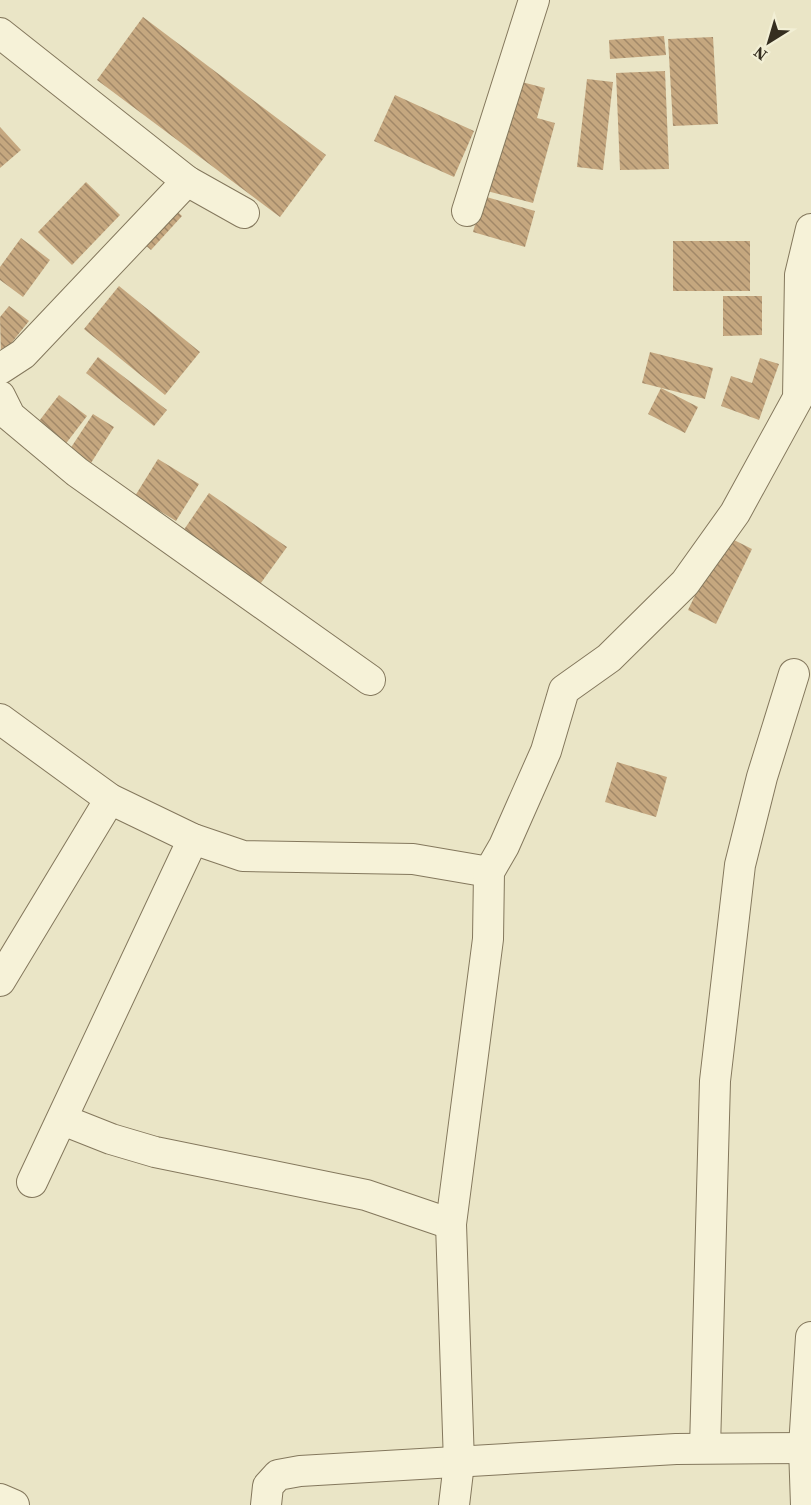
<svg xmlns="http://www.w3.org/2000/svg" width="811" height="1505" font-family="'Source Serif 4',serif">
	<defs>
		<pattern id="building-back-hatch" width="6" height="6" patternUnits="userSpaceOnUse" patternTransform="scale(1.5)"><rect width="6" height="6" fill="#c5a77f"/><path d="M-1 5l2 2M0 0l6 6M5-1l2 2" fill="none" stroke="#a18868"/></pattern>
	</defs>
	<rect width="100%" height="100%" fill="#eae5c6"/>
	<g fill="url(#building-back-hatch)">
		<path d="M143,17L326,155L280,217L97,80Z"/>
		<path d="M664,36L666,55L610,59L609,40Z"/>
		<path d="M713,37L718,124L673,126L668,39Z"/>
		<path d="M665,71L669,169L620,170L616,73Z"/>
		<path d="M587,79L613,82L603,170L577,167Z"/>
		<path d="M514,80L545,88L537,118L555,123L533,203L483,190Z"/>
		<path d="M395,95L474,131L454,177L374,141Z"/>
		<path d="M0,127L21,150L0,168Z"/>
		<path d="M86,182L120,215L72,265L38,232Z"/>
		<path d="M483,196L535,211L525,247L473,232Z"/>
		<path d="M168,203L182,216L151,250L137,238Z"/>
		<path d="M21,238L50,260L23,297L0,280V267Z"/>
		<rect x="673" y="241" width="77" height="50"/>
		<path d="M119,286L200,352L165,395L84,329Z"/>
		<path d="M723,296H762V335L723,336Z"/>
		<path d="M9,306L29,321L1,356L0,317Z"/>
		<path d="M650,352L713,368L705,399L642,383Z"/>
		<path d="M98,357L167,410L154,426L86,373Z"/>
		<path d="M760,358L779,364L759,420L721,406L731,376L752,383Z"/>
		<path d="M661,388L698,407L685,433L648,414Z"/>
		<path d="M59,395L87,416L61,450L33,429Z"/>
		<path d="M93,414L114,427L91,463L70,449Z"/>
		<path d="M158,459L199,484L176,521L135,496Z"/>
		<path d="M209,493L287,547L258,587L181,534Z"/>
		<path d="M724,535L752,549L716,624L688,610Z"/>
		<path d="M617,762L667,777L656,817L605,802Z"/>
	</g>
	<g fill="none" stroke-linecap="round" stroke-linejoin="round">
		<defs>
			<g id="minor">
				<path d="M0,33L187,181L244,213"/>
				<path d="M467,211L534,0"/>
				<path d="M0,369L23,354L187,181"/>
				<path d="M0,396L10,416L77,472L370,680"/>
				<path d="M0,719L110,799L193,839L243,856L413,859L489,872"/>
				<path d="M0,981L110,799"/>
				<path d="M63,1120L111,1139L155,1152L366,1195L451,1224"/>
				<path d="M32,1182L193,839"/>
				<path d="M705,1448L715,1081L740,865L762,777L794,674"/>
				<path d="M0,1499L14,1505"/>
				<path d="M266,1505L268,1486L278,1475L300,1471L676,1449L811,1448"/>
				<path d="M454,1505L459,1463L451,1224L488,939L489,872L504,846L546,751L564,690L609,658L685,583L735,513L798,398L800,275L811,229"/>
				<path d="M806,1505L804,1447L811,1337"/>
			</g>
		</defs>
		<use href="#minor" stroke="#84785d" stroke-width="32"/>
		<use href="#minor" stroke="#f6f2d8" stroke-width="30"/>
	</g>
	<g transform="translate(769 42) rotate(217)" stroke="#f2efd5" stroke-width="4.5" paint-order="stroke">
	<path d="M0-4.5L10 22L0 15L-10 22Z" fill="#352e20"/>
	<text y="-9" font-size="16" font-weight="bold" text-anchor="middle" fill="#352e20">N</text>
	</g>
</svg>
